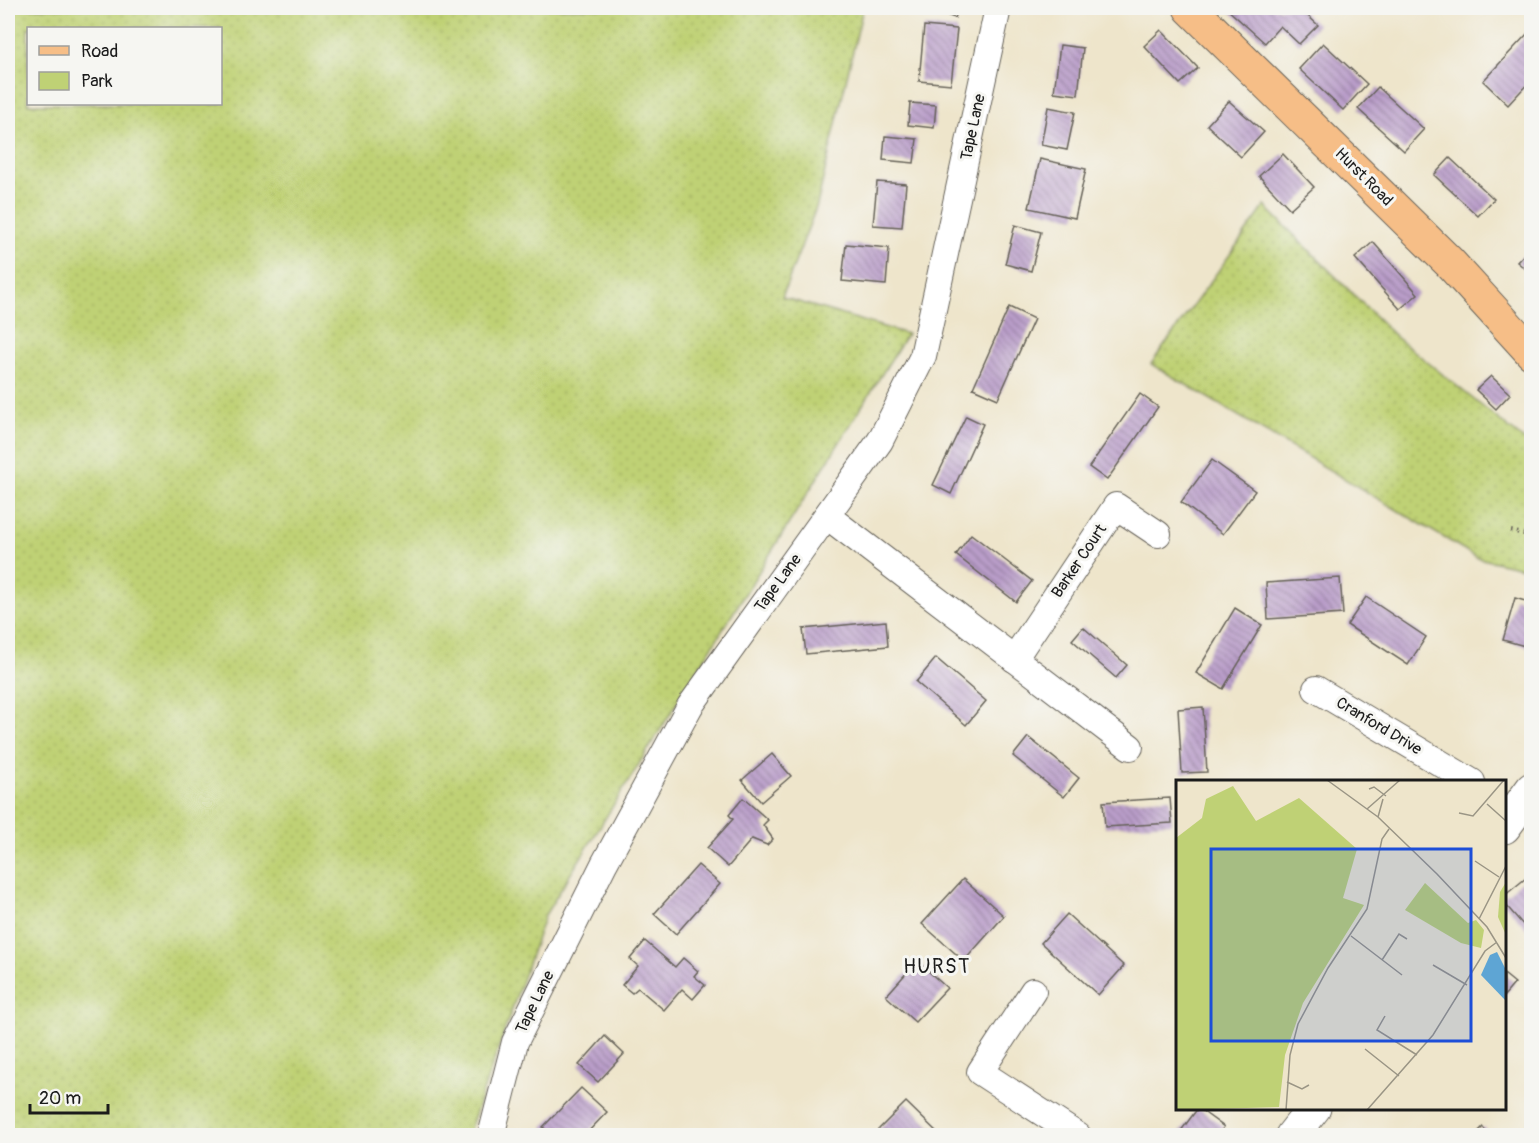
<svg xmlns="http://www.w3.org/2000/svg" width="1539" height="1143" font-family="Pangolin,sans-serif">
	<defs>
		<pattern id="green-dots" width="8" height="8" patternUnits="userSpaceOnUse" patternTransform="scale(1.5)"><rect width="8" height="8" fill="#bfd175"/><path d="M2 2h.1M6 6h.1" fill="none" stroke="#a4b365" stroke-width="1.8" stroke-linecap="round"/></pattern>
		<pattern id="building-back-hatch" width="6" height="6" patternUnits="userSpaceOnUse" patternTransform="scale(1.5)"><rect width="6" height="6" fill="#b99dc9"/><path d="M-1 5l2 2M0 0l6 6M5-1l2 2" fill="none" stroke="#967fa2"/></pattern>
	</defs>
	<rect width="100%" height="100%" fill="#f6f6f2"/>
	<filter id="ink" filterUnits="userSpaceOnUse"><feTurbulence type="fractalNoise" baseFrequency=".0167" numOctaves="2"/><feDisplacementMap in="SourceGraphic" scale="12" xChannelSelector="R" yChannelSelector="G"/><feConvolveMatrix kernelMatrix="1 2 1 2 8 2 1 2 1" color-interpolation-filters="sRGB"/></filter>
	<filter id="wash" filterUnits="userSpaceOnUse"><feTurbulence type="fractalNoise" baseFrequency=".008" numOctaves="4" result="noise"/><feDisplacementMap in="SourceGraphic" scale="24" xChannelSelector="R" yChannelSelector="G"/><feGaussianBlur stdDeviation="1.35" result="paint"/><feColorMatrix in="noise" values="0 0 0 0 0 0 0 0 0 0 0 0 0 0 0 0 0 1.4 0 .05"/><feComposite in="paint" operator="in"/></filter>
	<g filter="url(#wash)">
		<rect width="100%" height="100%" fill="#eee5cb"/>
		<g fill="url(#green-dots)" stroke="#6e7648" stroke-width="1.5" fill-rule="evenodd">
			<path d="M8,8H863L817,205L782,297L907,334L545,915L468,1135H8ZM28,28H220V104H28Z"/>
			<path d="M1265,206L1395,336L1524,440L1531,438V570L1478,558L1151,364Z"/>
		</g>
		<g id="blocks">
			<g fill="url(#building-back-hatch)">
				<path d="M926,8H959L955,18Z"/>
				<path d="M1226,8H1299L1318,25L1299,44L1280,26L1265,43Z"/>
				<path d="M924,26L957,29L951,84L919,81Z"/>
				<path d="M1161,30L1198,68L1180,84L1144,46Z"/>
				<path d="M1528,33L1532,37V79L1508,105L1483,81Z"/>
				<path d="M1323,43L1367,84L1343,110L1299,69Z"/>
				<path d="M1060,45L1083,48L1078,95L1054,92Z"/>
				<path d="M1378,87L1424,129L1404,151L1358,109Z"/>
				<path d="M1229,101L1264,132L1241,157L1207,125Z"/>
				<path d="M910,103L936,105L934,128L908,125Z"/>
				<path d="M1048,107L1075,112L1067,150L1041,145Z"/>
				<path d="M885,136L917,139L914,163L883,160Z"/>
				<path d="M1283,154L1314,187L1290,209L1259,176Z"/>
				<path d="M1450,158L1494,199L1478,216L1434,175Z"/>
				<path d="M1040,159L1086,169L1075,218L1029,208Z"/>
				<path d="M877,182L906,184L902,227L873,225Z"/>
				<path d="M1015,225L1041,232L1031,271L1005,264Z"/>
				<path d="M1373,242L1418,294L1400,309L1355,258Z"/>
				<path d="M846,244L889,248L886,285L842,281Z"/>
				<path d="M1532,246V274L1517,262Z"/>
				<path d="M1009,307L1034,319L998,399L973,388Z"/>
				<path d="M1491,376L1510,394L1496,409L1476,390Z"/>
				<path d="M1140,394L1158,407L1107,480L1089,467Z"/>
				<path d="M966,416L983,424L951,494L933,485Z"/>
				<path d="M1212,460L1255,491L1223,534L1181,502Z"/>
				<path d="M971,534L1032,581L1016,602L956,555Z"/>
				<path d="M1340,578L1343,614L1268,619L1266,583Z"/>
				<path d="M1366,597L1426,637L1408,665L1347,625Z"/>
				<path d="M1515,598L1532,603V648L1503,640Z"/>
				<path d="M1235,608L1262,625L1223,689L1196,673Z"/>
				<path d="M886,621L888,646L806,654L803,629Z"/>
				<path d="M1083,627L1127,665L1116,678L1072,640Z"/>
				<path d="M936,658L986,701L966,725L916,682Z"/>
				<path d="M1203,707L1207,772L1182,773L1178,709Z"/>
				<path d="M1028,737L1079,778L1064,797L1013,756Z"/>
				<path d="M772,754L791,776L761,802L742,780Z"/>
				<path d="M743,798L768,820L763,825L773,839L767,845L752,839L728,867L707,848L733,819L729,815Z"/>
				<path d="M1170,798L1172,823L1105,827L1103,802Z"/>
				<path d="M698,865L720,884L676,934L654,914Z"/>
				<path d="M1532,873V935L1504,903V896Z"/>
				<path d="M963,879L1004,916L964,961L922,924Z"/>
				<path d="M1067,914L1124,966L1098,995L1041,943Z"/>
				<path d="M645,941L675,967L683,958L698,971L694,976L705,985L693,999L682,989L664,1010L638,988L632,993L622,985L638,966L630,959Z"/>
				<path d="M917,961L947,988L915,1022L886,996Z"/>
				<path d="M1504,974L1515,983L1504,996Z"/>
				<path d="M605,1036L624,1054L598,1082L579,1065Z"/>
				<path d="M581,1088L607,1112L584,1136H551L543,1127Z"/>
				<path d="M906,1102L941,1136H872Z"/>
				<path d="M1198,1108L1224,1127L1217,1136H1177Z"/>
				<path d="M1483,1127L1490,1136H1474Z"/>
			</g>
		</g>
	</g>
	<g filter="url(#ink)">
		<use href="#blocks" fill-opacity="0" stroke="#666259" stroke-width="1.5"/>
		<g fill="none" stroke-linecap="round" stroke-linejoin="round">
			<defs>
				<g id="minor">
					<path d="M827,516L1130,747"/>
					<path d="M1014,659L1116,506L1158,534"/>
					<path d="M1316,689L1472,782"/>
					<path d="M1033,991L980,1072L1078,1136"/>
					<path d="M491,1136L515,1042L604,864L690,706L880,441L923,356L998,8"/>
				</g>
				<g id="tertiary">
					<path d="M1504,827L1532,789"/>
					<path d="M1292,1136L1314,1108"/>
				</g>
				<path id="primary" d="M1190,8L1449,262L1532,353"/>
			</defs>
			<use href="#minor" stroke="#666259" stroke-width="28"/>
			<use href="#tertiary" stroke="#666259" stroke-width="35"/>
			<use href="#primary" stroke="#666259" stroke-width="35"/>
			<path stroke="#666259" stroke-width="4" stroke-dasharray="1.5 4.5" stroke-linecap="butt" d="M1511,531L1532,536"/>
			<use href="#minor" stroke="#fff" stroke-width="26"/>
			<use href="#tertiary" stroke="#fff" stroke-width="33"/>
			<use href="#primary" stroke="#f6be87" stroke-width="33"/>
		</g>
	</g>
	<g text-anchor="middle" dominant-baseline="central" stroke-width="6" stroke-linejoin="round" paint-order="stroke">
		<g font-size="16" fill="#1c1c1c" stroke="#f6f6f2">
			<text transform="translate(973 127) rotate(-78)">Tape Lane</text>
			<text transform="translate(1364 177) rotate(45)">Hurst Road</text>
			<text transform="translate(1079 561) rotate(-56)">Barker Court</text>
			<text transform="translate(778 583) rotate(-54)">Tape Lane</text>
			<text transform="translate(1379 726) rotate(31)">Cranford Drive</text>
			<text transform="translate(535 1002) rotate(-64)">Tape Lane</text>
		</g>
		<g font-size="20" letter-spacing="1.5" fill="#1c1c1c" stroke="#f6f6f2">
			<text x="937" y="966">HURST</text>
		</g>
	</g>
	<g transform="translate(1176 780)">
		<rect width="330" height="330" fill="#eee5cb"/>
		<path d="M57,6L80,41L123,18L181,69L167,118L188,125L127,223L109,275L103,327L0,330V58L26,38L30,19ZM249,103L292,143L300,140L308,150L305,168L285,163L229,130Z" fill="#bfd175"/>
		<path d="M330,102V155L322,137L324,112Z" fill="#bfd175"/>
		<path d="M321,172L330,190V221L305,195L314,175Z" fill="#5ea5d4"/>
		<path fill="none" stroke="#9a9585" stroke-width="1.5" d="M151,0L202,37L261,94L311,147L330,178M193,9L198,7L210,16M311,24L330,41M191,29L224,0M283,33L297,36L328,0M202,37L207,19M299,81L323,97M303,139L330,86M175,156L226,195M206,180L223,154L231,159M257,185L291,205M209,236L201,250L241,275M189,269L223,296M111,302L126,309L133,305M110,330L114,275L122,244L152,188L191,129L206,59L213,49M191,330L257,255L309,171L321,162"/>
		<path fill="#1d4ed8" fill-opacity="0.15" stroke="#1d4ed8" stroke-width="3" d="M35,69H295V261H35Z"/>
		<rect width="330" height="330" fill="none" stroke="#1c1c1c" stroke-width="3"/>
	</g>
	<rect width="1539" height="1143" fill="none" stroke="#f6f6f2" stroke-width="30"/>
	<rect x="27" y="27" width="195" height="78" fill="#f6f6f2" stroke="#9f9f9c" stroke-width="1.5"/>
	<rect x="39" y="46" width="30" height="9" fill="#f6be87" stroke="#9f9f9c" stroke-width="1.5"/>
	<text x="81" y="57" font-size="18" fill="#1c1c1c">Road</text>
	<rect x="39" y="72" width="30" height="18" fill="#bfd175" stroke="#9f9f9c" stroke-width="1.5"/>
	<text x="81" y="87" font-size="18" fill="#1c1c1c">Park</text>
	<path d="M30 1104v9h78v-9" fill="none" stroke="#1c1c1c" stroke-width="3"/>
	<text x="39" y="1104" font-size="18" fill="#1c1c1c" stroke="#f6f6f2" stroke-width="4.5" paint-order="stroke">20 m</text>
</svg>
